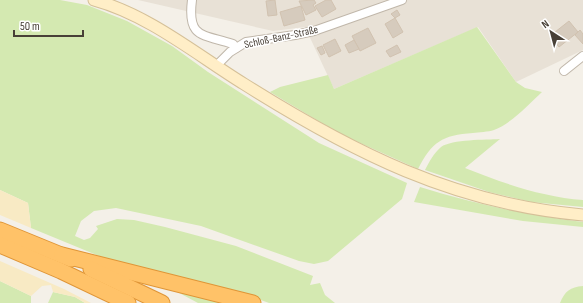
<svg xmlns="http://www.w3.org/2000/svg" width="583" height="303" font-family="'Sofia Sans Condensed',sans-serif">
	<rect width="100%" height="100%" fill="#f4f0e8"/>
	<path fill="#e8e1d6" d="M138,0H583V50L516,82L478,27L334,89L305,27L273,31Z"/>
	<g fill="#d4e9b1">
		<path d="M0,0H60L87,5L127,21L172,46L208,72L319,143L407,183L402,199L328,261L314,264L299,261L201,226L116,208L94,211L81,221L75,236L84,240L90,238L98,229L96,226L117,219L134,220L165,227L236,246L313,276L310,285L320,283L325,295L335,303H269L234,290L131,266L99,256L31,228L28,203L0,190Z"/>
		<path d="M477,27L516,82L525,88L542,92C528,105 512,123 494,130C488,132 479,132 473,133C442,135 432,142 418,169L340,134L270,92L280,87L328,75L334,89Z"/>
		<path d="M500,139L465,168C502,183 543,197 583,200V207L531,202L489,192L425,170C429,162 434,153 441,147C452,139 486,140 500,139Z"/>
		<path d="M420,187C474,204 527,215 583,222V227L523,221L414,202Z"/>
		<path d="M0,281L31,296V303H0Z"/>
		<path d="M583,286V303H560C565,291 570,287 583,286Z"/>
		<path d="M170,288L231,303H198Z"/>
		<path d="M53,292L75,297L85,303H48Z"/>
	</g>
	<g fill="#f8eac4">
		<path d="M0,190L28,203L31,228L0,215Z"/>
		<path d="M0,261L64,289L91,303H85L75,297L53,292L51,285L42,286L31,296L0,281Z"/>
	</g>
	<g fill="#d6cbbd" stroke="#d1c2b0">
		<path d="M275,0L277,15L268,16L266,1Z"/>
		<path d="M314,0L316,3L313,5L316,10L306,15L299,1Z"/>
		<path d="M326,0H331L336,9L322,17L315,6Z"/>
		<path d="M301,6L305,20L284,26L280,12Z"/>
		<path d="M397,10L400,15L395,18L391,14Z"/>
		<path d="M395,18L403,32L393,38L385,24Z"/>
		<path d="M569,21L578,32L559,47L550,36Z"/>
		<path d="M368,28L376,43L360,51L352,36Z"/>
		<path d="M580,30L583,34V44L575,35Z"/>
		<path d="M335,39L341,51L329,57L323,45Z"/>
		<path d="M354,40L359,49L349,53L345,45Z"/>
		<path d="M397,45L401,52L390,57L386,51Z"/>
		<path d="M322,46L325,53L321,55L317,48Z"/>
	</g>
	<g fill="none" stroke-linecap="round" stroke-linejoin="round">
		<defs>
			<g id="street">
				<path d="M192,0C187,39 203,34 233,44L236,48"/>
				<path d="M216,66L230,52L246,42L295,35L314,31L402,0"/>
				<path d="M564,71L583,56"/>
			</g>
			<path id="secondary" d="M94,0C149,15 197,55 244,84C352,152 454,204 583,215"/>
			<g id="highway">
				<path d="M0,230L71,259"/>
				<path d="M0,245L61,271L128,303"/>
				<path d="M62,255L253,303"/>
				<path d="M91,269L162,303"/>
			</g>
		</defs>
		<use href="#street" stroke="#c0b7aa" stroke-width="10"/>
		<use href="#secondary" stroke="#d5c098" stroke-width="13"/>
		<use href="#highway" stroke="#df9537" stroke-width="17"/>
		<use href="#street" stroke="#fff" stroke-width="8"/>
		<use href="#secondary" stroke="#ffeec7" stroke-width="11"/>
		<use href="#highway" stroke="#ffc268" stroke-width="15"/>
	</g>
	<g text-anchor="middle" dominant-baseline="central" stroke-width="3" stroke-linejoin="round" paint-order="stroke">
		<g font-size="11" fill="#484037" stroke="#fff">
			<text transform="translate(281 37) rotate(-12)">Schloß-Banz-Straße</text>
		</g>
	</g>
	<g transform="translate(551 32) rotate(324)" stroke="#ffffff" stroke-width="3" paint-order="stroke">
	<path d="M0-3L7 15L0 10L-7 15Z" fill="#484037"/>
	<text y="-6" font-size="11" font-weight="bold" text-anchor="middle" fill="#484037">N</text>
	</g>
	<path d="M14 30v6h69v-6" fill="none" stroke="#484037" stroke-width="2"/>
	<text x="20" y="30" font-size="12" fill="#484037" stroke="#ffffff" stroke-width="3" paint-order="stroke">50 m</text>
</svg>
